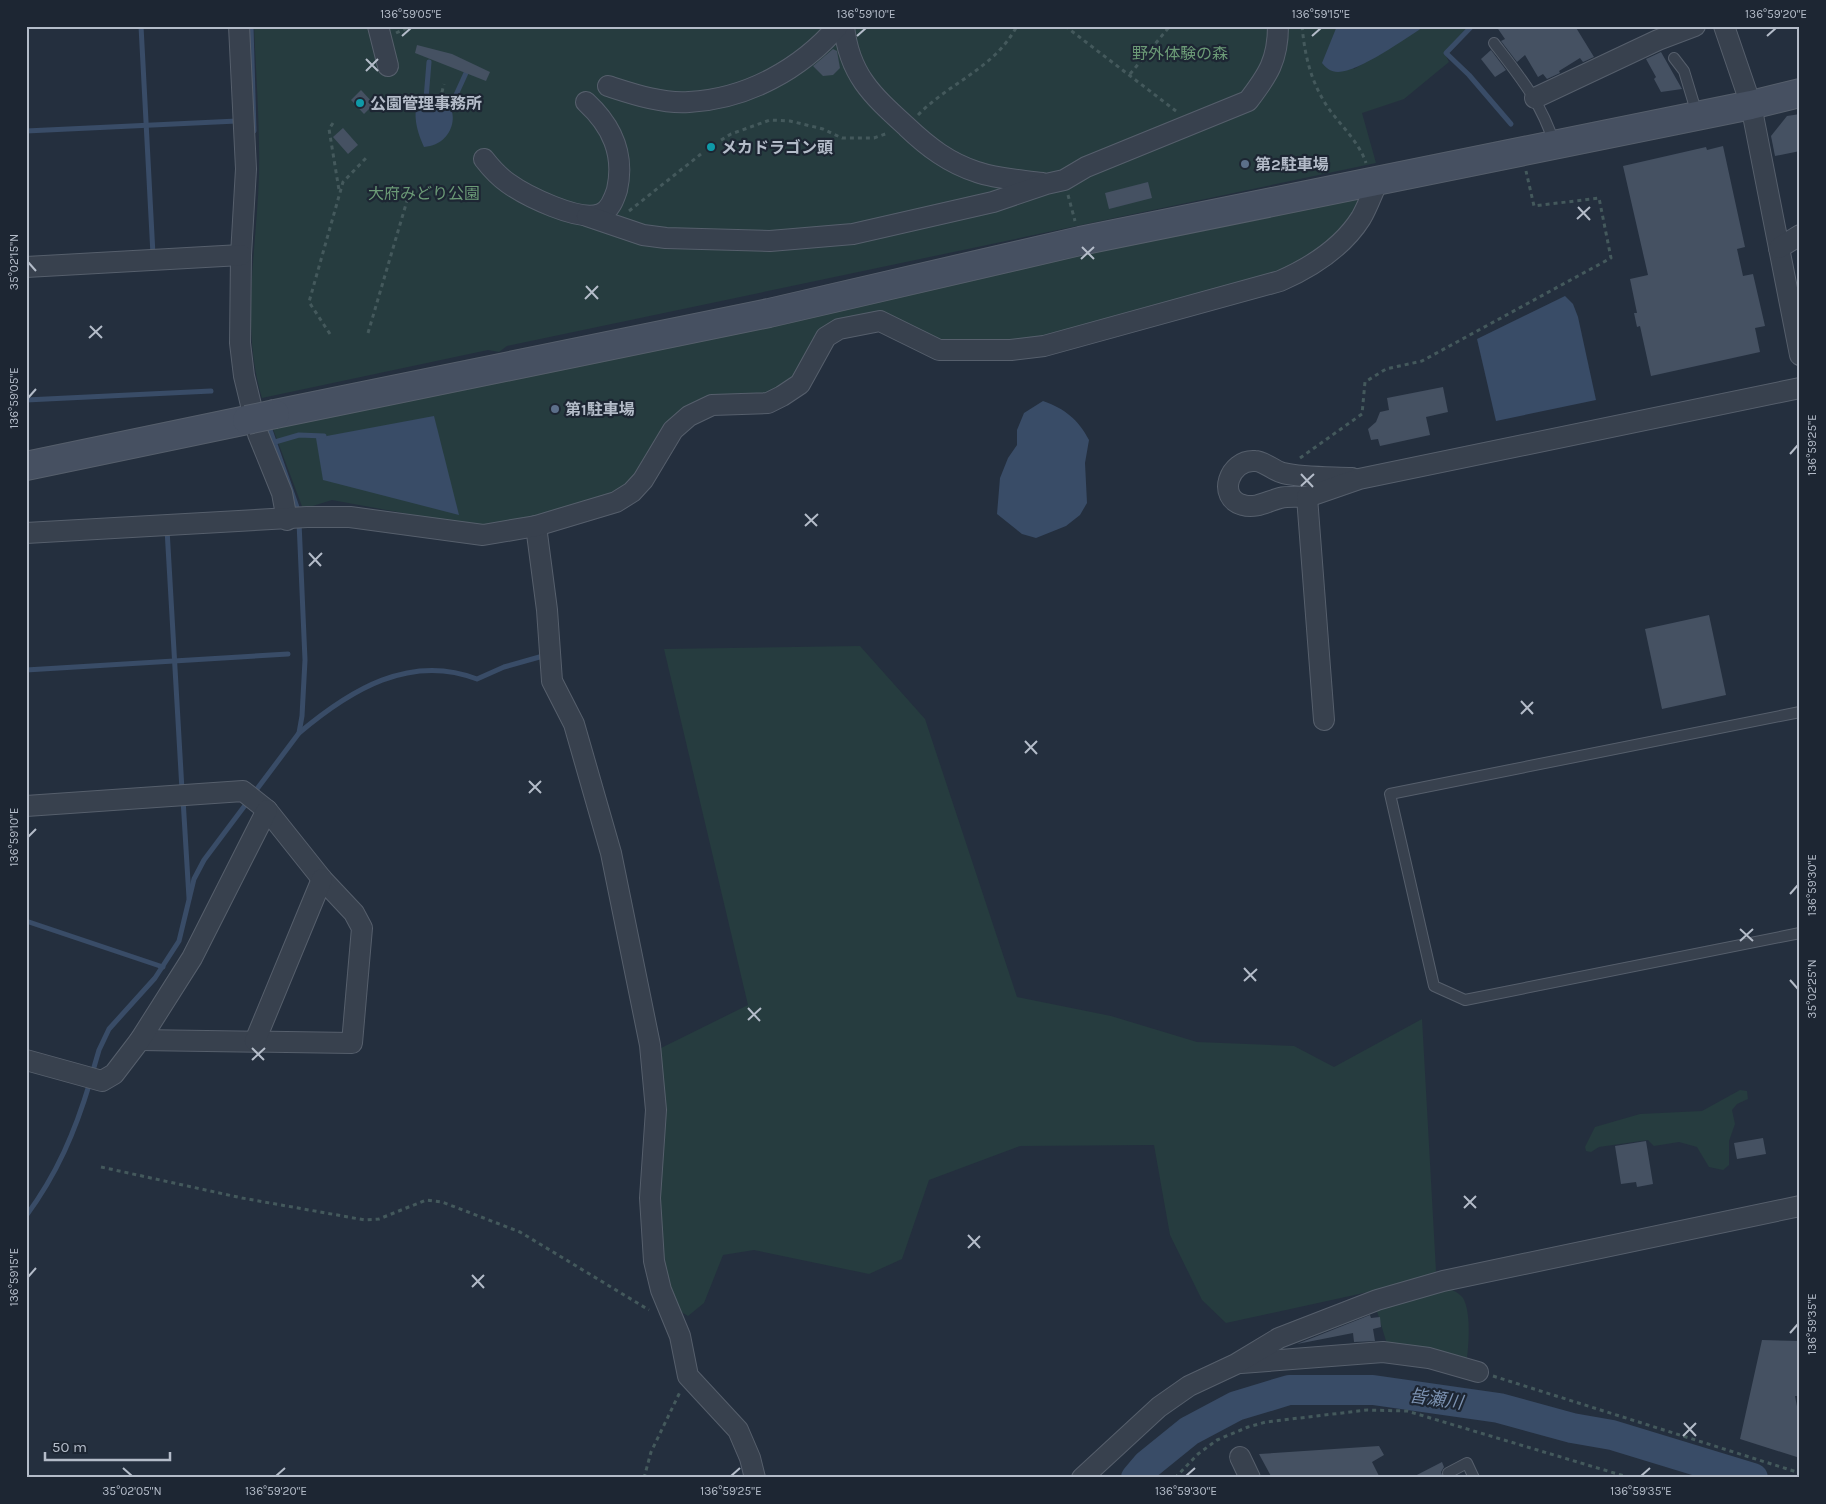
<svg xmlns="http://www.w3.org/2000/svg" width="1826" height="1504" font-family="Karla,'Noto Sans JP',sans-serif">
	<rect width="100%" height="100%" fill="#242f3e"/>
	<g fill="#263c3f">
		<path d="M254,26H1337L1354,69L1425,26H1469L1444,52L1449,62L1404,99L1362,113L1376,163L507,346L499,352L488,350L262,398C240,326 257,248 259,175C260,125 256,75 254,26Z"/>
		<path d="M1367,193L1355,216L1327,247L1278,276L1011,344L941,342L900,325L826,327L794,383L779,393L709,401L637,477L617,495L498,527H479L332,500L303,509L273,429Z"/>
		<path d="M860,646L925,719L1017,997L1111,1016L1197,1042L1294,1046L1334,1067L1422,1019L1436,1271L1432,1278L1226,1323L1202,1300L1170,1235L1154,1145L1020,1146L929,1180L902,1259L869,1274L754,1250L723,1255L704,1303L688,1316L673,1307L659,1257L657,1050L748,1005L664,649Z"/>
		<path d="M1740,1090L1747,1091L1748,1099L1737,1104L1732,1110L1735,1124L1729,1141V1165L1723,1170L1709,1167L1697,1147L1679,1142L1654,1146L1648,1140L1599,1147L1591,1152L1586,1151L1585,1147L1595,1127L1640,1114L1702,1111Z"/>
		<path d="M1443,1285C1449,1288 1458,1292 1463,1298C1471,1311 1469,1344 1467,1358L1392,1348L1386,1341L1377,1311Z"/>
	</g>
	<g fill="#394c67">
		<path d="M1337,26H1425C1406,38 1359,72 1338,72C1331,72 1326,68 1322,63Z"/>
		<path d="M426,99C464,92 460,145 424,147C418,134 414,121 416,106Z"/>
		<path d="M1565,296L1573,304L1578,317L1596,400L1496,421L1477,339Z"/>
		<path d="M1043,401C1065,409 1078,419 1089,440L1085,463L1087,503L1080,515L1066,526L1036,538L1022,534L997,514L1000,478L1008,458L1017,445V430L1024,413Z"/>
		<path d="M434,416L459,515L323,480L316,438Z"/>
	</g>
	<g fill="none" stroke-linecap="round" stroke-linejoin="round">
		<g stroke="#394c67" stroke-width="5">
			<path d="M141,26L153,255"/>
			<path d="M251,26L254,131"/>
			<path d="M1472,26L1446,53L1469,75L1511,124"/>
			<path d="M426,99L429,62"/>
			<path d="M450,108L466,73"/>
			<path d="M26,131L237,121"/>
			<path d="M26,400L211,391"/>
			<path d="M268,424L299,513"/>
			<path d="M275,442L299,435L324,436"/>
			<path d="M167,529L182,790"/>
			<path d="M26,670L288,654"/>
			<path d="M299,733C350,690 410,653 477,679L504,667L543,656"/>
			<path d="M254,793L299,733L302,716L305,660L299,522"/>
			<path d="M183,799L189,898"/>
			<path d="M26,921L163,967"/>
			<path d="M92,1074L99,1050L109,1029L155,978L179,941L194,879L204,860L249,800"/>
			<path d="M26,1216C57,1174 75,1132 90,1082"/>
		</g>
		<path stroke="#394c67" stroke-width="30" d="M1136,1478L1147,1465L1189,1431L1236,1406L1289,1390H1373L1499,1408L1572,1428L1612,1435L1753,1478"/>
	</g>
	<g fill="#455162">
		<path d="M1496,26H1575L1594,57L1583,62L1580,58L1559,71L1560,73L1547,79L1543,74L1538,77L1525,55L1517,62L1501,41L1505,39Z"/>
		<path d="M417,45L452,54L490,72L486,81L415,53Z"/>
		<path d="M833,49L837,51L840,68L833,75L823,76L813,66Z"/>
		<path d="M1491,50L1506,70L1495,77L1481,59Z"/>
		<path d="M1661,52L1682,89L1661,92L1654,79L1656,77L1646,59Z"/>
		<path d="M361,90L374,104L364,114L351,100Z"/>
		<path d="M1800,114V151L1775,156L1771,136L1787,116Z"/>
		<path d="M343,128L358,145L348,154L333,137Z"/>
		<path d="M1723,146L1745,247L1737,249L1743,276L1753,274L1765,326L1755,328L1760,352L1651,376L1640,326L1637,327L1634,313H1637L1630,279L1648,275L1623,166L1706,147L1707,150Z"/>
		<path d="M1148,182L1152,198L1109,209L1105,193Z"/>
		<path d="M1443,387L1448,412L1426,417L1430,435L1380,446L1378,439L1371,440L1368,429L1376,422L1380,412L1389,410L1387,398Z"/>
		<path d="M1709,615L1726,695L1662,709L1645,629Z"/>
		<path d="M1763,1138L1766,1154L1737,1159L1734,1143Z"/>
		<path d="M1646,1141L1653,1184L1637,1187L1636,1182L1621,1184L1615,1146Z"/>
		<path d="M1370,1315L1371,1318L1380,1317L1381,1327L1373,1329L1375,1341L1354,1342L1353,1333L1297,1344Z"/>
		<path d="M1762,1340L1800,1341V1396H1795L1800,1422V1458L1740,1439Z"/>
		<path d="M1379,1446L1384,1455L1372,1462L1380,1478H1272L1259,1454Z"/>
		<path d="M1442,1462L1444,1467L1441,1472L1443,1478H1411Z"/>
	</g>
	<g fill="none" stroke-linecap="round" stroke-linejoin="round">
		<defs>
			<g id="lane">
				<path d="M1494,43C1520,77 1541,102 1554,143"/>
				<path d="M1674,58L1684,71L1697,114"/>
				<path d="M1800,712L1390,794L1434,986L1465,1000L1800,933"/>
				<path d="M1448,1473L1467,1463L1474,1478"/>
			</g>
			<g id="street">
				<path d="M239,26L246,169L241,255L240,343L244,376L258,434L282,493L287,520"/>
				<path d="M378,26L388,66"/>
				<path d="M844,26C849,75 873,96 907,127C928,147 949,163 977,172C997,179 1021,180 1042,183"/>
				<path d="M1724,26L1751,105L1800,355"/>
				<path d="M608,86C633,94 662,104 689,102C747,99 801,69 838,26"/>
				<path d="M1535,98L1658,40L1695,26"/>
				<path d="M484,159C491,168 498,176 508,183C526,196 579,222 600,214C610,211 614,199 617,190C625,154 612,126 586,102"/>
				<path d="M587,216L643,235L666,238L770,241L853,234L993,202L1046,184L1064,180L1086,167L1248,101C1268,75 1278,60 1278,26"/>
				<path d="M1779,248L1800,235"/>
				<path d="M26,267L241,255"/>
				<path d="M1307,497C1298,497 1288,496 1280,498C1268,501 1256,509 1243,505C1216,498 1229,459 1255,461C1264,461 1274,471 1283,473C1303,478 1331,477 1352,478"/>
				<path d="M536,526L547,610L552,681L574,724L611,853L650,1045L656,1110L650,1198L654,1261L661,1290L680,1336L688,1376L738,1430L750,1458L755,1478"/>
				<path d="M26,533L307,517H350L483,535L536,526L616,502L632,492L643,480L673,430L689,416L712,405L768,403L782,396L800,384L826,337L839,329L880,321L939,350H1011L1044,346L1280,281C1312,267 1342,248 1361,218C1368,206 1373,191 1379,179"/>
				<path d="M1324,720L1307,497L1359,479L1800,388"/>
				<path d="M26,806L243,791L267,810L322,879L354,913L362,928L352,1043L140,1040"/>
				<path d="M255,1041L322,879"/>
				<path d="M26,1060L102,1081L114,1074L140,1040L192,958L267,810"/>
				<path d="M1241,1363L1383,1352L1429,1358L1478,1372"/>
				<path d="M1240,1457L1250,1478"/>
				<path d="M1082,1478L1159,1407L1189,1386L1236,1364L1279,1338L1377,1300L1443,1281L1800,1206"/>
			</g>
			<g id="secondary">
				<path d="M275,414L769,313L1080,241L1751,105L1800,93"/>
				<path d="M26,466L247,420"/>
			</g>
		</defs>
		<use href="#lane" stroke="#565f6c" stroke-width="12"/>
		<use href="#street" stroke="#565f6c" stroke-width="22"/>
		<use href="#secondary" stroke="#565f6c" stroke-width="30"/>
		<g stroke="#44595c" stroke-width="3" stroke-dasharray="4 4" stroke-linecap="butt">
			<path d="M1065,26L1176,111"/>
			<path d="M1302,26C1305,57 1311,83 1329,109C1342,127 1359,142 1366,163"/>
			<path d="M396,33L411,26"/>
			<path d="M1130,74L1170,26"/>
			<path d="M440,100L444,84"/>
			<path d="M918,115C950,82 994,69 1017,26"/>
			<path d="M333,123L329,129L339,190"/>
			<path d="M721,140L731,134L770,120L790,121L823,129L842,138H874L888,133"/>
			<path d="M1068,195L1075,221"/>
			<path d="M629,211L701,154"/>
			<path d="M368,333L409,194"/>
			<path d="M330,334L309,302L343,182L367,157"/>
			<path d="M1300,458L1362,414L1365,382L1386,369L1422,361L1611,258L1599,198L1534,206L1526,171"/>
			<path d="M1800,1129V1130"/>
			<path d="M101,1167L242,1198L365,1220L379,1219L426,1200L442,1202L520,1232L649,1310"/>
			<path d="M1493,1376L1800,1473"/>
			<path d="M644,1478L651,1452L680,1392"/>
			<path d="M1175,1478L1198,1454L1217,1440L1248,1427L1266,1422L1367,1410L1407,1411L1631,1478"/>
		</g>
		<use href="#lane" stroke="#38414e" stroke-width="10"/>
		<use href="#street" stroke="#38414e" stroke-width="20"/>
		<use href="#secondary" stroke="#465061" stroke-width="28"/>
		<defs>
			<path id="secondary-bridge" d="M247,420L275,414"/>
		</defs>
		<use href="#secondary-bridge" stroke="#565f6c" stroke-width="30" stroke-linecap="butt"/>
		<use href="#secondary-bridge" stroke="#465061" stroke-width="28"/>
	</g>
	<path fill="none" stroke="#b4bcc9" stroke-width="2" d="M402,36L411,28M857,36L866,28M1312,36L1321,28M1767,36L1776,28M366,59L378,71M366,71L378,59M1578,207L1590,220M1577,219L1590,207M1082,247L1094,259M1081,259L1094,247M28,262L36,271M586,286L598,299M585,299L598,286M90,326L102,338M89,338L102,326M28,398L36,389M1790,454L1798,445M1301,474L1313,487M1301,486L1314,474M805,514L817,526M805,526L818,514M309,553L321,566M309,566L322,553M1521,701L1533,714M1521,714L1533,702M1025,741L1037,754M1025,753L1037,741M529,781L541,793M529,793L541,781M28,837L36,829M1790,894L1798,885M1740,929L1753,941M1740,941L1753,929M1244,968L1256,981M1790,980L1798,989M1244,981L1257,969M748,1008L760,1021M748,1020L761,1008M252,1048L264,1060M252,1060L265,1048M1464,1196L1476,1208M1464,1208L1476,1196M968,1235L980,1248M968,1248L980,1236M472,1275L484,1288M28,1277L36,1268M472,1287L484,1275M1790,1333L1798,1324M1684,1423L1696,1436M1683,1436L1696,1423M123,1468L132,1476M276,1476L285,1468M731,1476L740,1468M1186,1476L1195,1468M1641,1476L1650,1468"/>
	<g fill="#0f9aa8" stroke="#1d2633" stroke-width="2">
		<circle cx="360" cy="103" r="5"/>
		<circle cx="711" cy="147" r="5"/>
	</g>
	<g fill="#5c6f8a" stroke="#1d2633" stroke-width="2">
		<circle cx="1245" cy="164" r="5"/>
		<circle cx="555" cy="409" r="5"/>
	</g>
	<g text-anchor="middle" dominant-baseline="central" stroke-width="4.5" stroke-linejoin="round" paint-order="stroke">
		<g font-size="16" fill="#6b9a76" stroke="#1d2633">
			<text x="1180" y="53">野外体験の森</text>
			<text x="424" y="193">大府みどり公園</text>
		</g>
		<g font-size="16" font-weight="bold" fill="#b4bcc9" stroke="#1d2633" text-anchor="start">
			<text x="370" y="103">公園管理事務所</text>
			<text x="721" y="147">メカドラゴン頭</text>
			<text x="1255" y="164">第2駐車場</text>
			<text x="565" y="409">第1駐車場</text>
		</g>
		<g font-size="18" font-style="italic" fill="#7c92b1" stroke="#1d2633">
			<text transform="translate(1436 1399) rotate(8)">皆瀬川</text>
		</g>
	</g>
	<rect width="1826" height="1504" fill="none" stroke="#1d2633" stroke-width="55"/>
	<path d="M45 1452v8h125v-8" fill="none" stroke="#b4bcc9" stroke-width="2.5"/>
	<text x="52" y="1452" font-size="15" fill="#b4bcc9" stroke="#1d2633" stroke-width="4" paint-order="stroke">50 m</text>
	<rect x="28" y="28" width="1770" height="1448" fill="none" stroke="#b4bcc9" stroke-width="2"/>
	<g font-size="12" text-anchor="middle" fill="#b4bcc9">
		<text x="411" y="18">136°59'05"E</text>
		<text x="866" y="18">136°59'10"E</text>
		<text x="1321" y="18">136°59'15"E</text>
		<text x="1776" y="18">136°59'20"E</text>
		<text transform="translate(14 262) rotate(-90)" y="4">35°02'15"N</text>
		<text transform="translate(14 398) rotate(-90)" y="4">136°59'05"E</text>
		<text transform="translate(1812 445) rotate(-90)" y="4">136°59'25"E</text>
		<text transform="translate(14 837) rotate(-90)" y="4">136°59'10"E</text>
		<text transform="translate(1812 885) rotate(-90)" y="4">136°59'30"E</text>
		<text transform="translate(1812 989) rotate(-90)" y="4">35°02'25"N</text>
		<text transform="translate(14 1277) rotate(-90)" y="4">136°59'15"E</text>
		<text transform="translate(1812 1324) rotate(-90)" y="4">136°59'35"E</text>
		<text x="132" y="1495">35°02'05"N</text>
		<text x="276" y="1495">136°59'20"E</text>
		<text x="731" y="1495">136°59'25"E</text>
		<text x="1186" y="1495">136°59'30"E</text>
		<text x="1641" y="1495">136°59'35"E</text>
	</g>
</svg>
